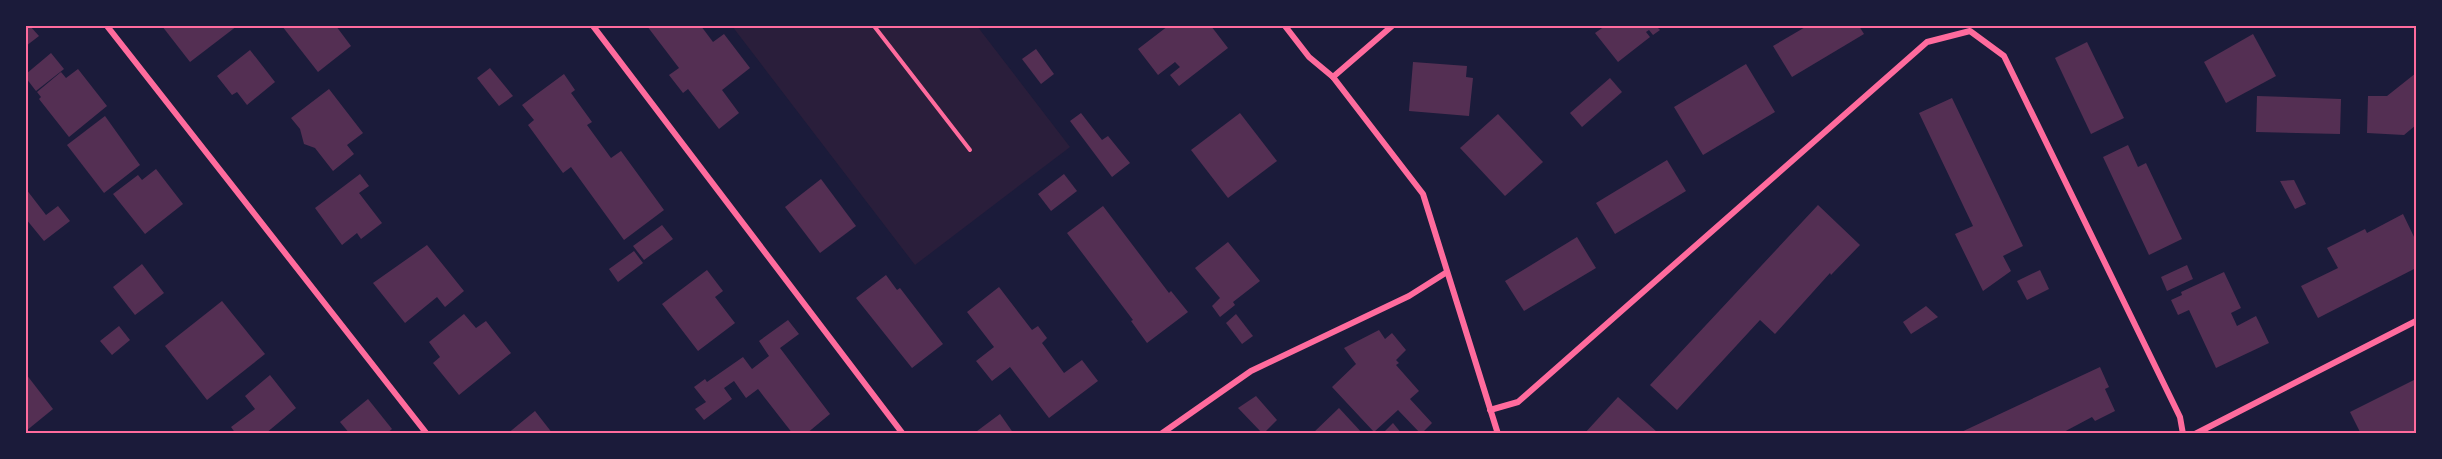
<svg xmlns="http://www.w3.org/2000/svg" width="2442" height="459" font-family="'Roboto Condensed',sans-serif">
	<rect width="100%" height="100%" fill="#1b1b3a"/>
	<path fill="#2a1e3b" d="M732,26H977L1070,147L915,265Z"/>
	<g fill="#542f53">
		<path d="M26,26H30L39,36L26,46Z"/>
		<path d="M162,26H237L190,62Z"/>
		<path d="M282,26H336L351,46L318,72Z"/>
		<path d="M647,26H701L713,42L724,34L750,68L722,90L739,113L719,129L688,89L683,93L669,75L679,68Z"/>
		<path d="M1168,26H1211L1228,48L1179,86L1170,75L1180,67L1175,62L1158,75L1138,49Z"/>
		<path d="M1605,26H1656L1660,30L1653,35L1649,30L1646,32L1650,37L1618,62L1595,33Z"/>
		<path d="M1807,26H1859L1864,34L1792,77L1773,46Z"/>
		<path d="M2253,34L2276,76L2226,103L2204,62Z"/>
		<path d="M2087,42L2124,118L2091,134L2055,58Z"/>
		<path d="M1036,49L1054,74L1041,84L1022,59Z"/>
		<path d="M250,50L275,82L247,105L237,92L232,95L217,76Z"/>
		<path d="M51,53L64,69L36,91L26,78V74Z"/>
		<path d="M1413,62L1467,66L1466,77L1473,78L1469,116L1409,111Z"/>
		<path d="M1746,64L1775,112L1703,155L1674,107Z"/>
		<path d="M490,68L513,96L499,106L477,78Z"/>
		<path d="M78,69L107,106L69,137L39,99L41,97L37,92L61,72L66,78Z"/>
		<path d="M2416,73V125L2404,135L2367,133L2368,96H2387Z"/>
		<path d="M564,74L575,90L571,93L592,122L587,125L611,158L621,151L664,210L624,240L571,167L563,173L528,125L534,120L522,105Z"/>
		<path d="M1610,78L1622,92L1582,127L1570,113Z"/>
		<path d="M329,89L363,133L347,145L354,154L333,171L315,148L304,144L300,129L291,118Z"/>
		<path d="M2257,96L2341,99L2340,134L2256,132Z"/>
		<path d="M1952,98L2023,246L2003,256L2011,271L1983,291L1955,234L1973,226L1919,113Z"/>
		<path d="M1081,113L1102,140L1108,136L1130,163L1112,177L1070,121Z"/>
		<path d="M1240,113L1277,161L1228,198L1191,150Z"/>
		<path d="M1498,114L1543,162L1505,196L1460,148Z"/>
		<path d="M105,116L140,165L104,193L67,145Z"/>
		<path d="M2128,145L2138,167L2146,163L2182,239L2149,255L2103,157Z"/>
		<path d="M1667,160L1686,191L1615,234L1596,203Z"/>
		<path d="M156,169L183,204L145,234L113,194L138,175L142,180Z"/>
		<path d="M360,174L369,186L359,193L382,223L361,239L357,233L342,245L315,208Z"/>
		<path d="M1064,174L1077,191L1051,211L1038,194Z"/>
		<path d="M821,179L856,226L820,253L785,207Z"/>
		<path d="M2294,180L2306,204L2295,209L2280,181Z"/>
		<path d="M26,189L46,215L58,206L70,221L44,241L26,219Z"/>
		<path d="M1818,205L1860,245L1831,275L1830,273L1775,334L1760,320L1677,410L1650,385Z"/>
		<path d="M1103,206L1169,293L1171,291L1188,312L1147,343L1131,321L1133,320L1067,233Z"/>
		<path d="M2403,214L2416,241V268L2318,318L2301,286L2338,268L2327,248L2365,229L2367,233Z"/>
		<path d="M662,225L673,239L644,260L633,246Z"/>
		<path d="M1577,237L1596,268L1524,311L1505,281Z"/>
		<path d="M1228,242L1260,281L1233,302L1235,305L1220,317L1212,306L1220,298L1195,268Z"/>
		<path d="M427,245L464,291L445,307L437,297L405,323L373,283Z"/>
		<path d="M634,251L643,263L618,282L609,269Z"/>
		<path d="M142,264L164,293L135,315L113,287Z"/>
		<path d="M2187,265L2193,279L2167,291L2161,277Z"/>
		<path d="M707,270L723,291L715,297L735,323L698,351L662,304Z"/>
		<path d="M2040,270L2049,289L2027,300L2017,281Z"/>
		<path d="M2224,272L2241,308L2231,313L2237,326L2256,316L2269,343L2216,368L2189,310L2178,315L2171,300L2182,295L2181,292Z"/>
		<path d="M886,275L897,290L900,288L943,344L912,368L856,298Z"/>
		<path d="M999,287L1032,330L1038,326L1047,338L1042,343L1064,373L1082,360L1098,381L1049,418L1010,367L992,381L976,361L994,347L967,312Z"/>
		<path d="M222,301L265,354L207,400L165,346Z"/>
		<path d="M1926,306L1938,317L1911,334L1903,322Z"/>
		<path d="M464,314L476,328L486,321L511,353L459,395L433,363L440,357L429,342Z"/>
		<path d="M1236,314L1253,336L1242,344L1226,323Z"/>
		<path d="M788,320L799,334L780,348L830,414L806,434H793L758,389L746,398L734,381L724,388L732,399L704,420L695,409L706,402L694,387L705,379L707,382L743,357L752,369L769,356L759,341Z"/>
		<path d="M119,326L130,340L112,355L100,341Z"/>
		<path d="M1379,330L1385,339L1392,333L1406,350L1396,360L1399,363L1396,365L1419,391L1410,399L1432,423L1421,434L1398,410L1374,432L1332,387L1356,364L1344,348Z"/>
		<path d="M2100,367L2109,387L2105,389L2115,411L2095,421L2092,417L2060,434H1957Z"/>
		<path d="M26,374L53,409L26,431Z"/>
		<path d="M270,375L296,408L265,434H236L231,427L255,409L245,396Z"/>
		<path d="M2416,379V434H2361L2350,412Z"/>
		<path d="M1256,396L1277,420L1263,434L1238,408Z"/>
		<path d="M1618,397L1657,432L1656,434H1584Z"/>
		<path d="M368,399L392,429L386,434H350L340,422Z"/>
		<path d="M1339,408L1363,434H1312Z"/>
		<path d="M535,411L553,434H507Z"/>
		<path d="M1000,414L1014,434H973Z"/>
		<path d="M1393,423L1402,434H1382Z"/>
	</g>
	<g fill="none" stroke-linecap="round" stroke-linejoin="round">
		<path stroke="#ff6b9d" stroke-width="4" d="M874,26L970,150"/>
		<g stroke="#ff6b9d" stroke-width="6">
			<path d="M107,26L427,434"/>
			<path d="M593,26L903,434"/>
			<path d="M1285,26L1309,57L1333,77L1423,194L1498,434"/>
			<path d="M1333,77L1392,26"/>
			<path d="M1490,410L1518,402L1927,42L1970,31L2004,56L2180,417L2183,434"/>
			<path d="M1161,434L1251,371L1409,296L1447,272"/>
			<path d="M2195,434L2416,321"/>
		</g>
	</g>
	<rect width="2442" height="459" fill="none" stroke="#1b1b3a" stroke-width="54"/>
	<rect x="27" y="27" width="2388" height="405" fill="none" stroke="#ff6b9d" stroke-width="2"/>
</svg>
